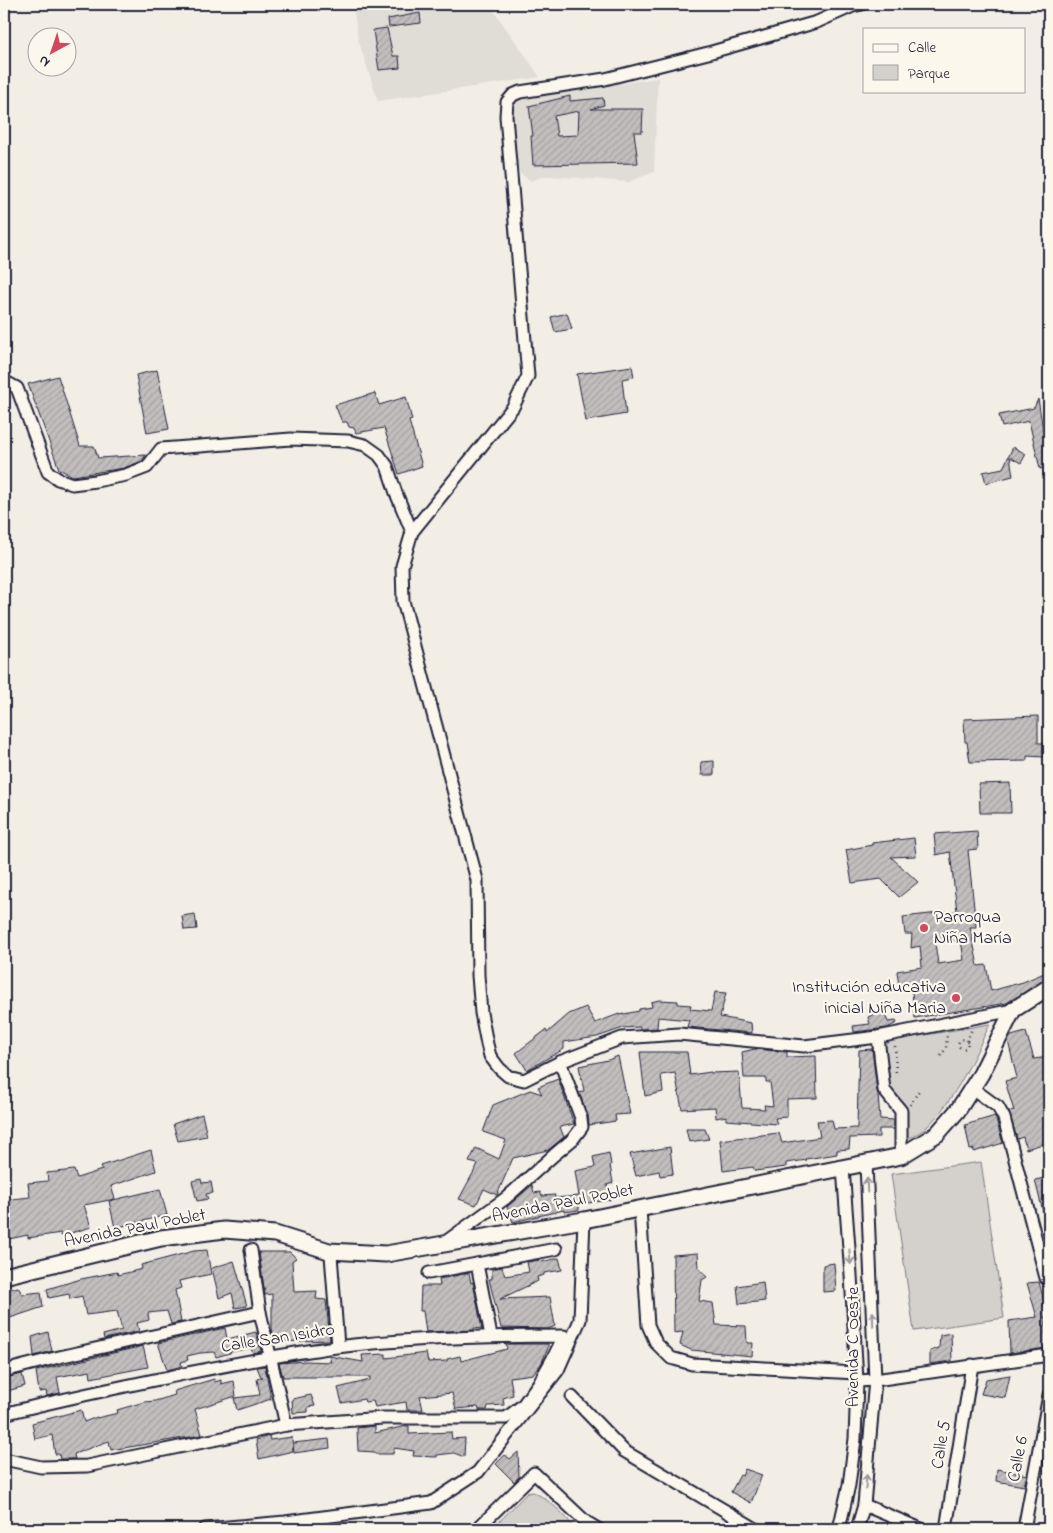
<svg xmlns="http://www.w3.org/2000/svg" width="1053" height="1533" font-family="'Indie Flower',sans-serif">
	<defs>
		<pattern id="building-hatch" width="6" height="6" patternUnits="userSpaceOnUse" patternTransform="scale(1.25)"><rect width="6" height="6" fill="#c2bebe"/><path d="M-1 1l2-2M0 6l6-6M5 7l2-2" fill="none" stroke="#a6a3a4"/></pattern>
	</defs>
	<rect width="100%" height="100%" fill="#f2eee5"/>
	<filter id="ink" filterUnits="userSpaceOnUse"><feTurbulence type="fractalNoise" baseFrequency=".02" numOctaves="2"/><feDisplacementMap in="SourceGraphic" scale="10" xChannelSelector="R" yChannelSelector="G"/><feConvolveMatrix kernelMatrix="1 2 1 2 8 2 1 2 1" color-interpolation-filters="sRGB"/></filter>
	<g filter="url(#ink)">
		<g fill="#e0dcd6">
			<path d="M353,4H489L540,77L378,101L358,39Z"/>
			<path d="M658,78L654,172L629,182L551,176H543L531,181L521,174L515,165L509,130L512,116L516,103L524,98Z"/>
		</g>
		<g fill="#d4d1cc" stroke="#7b7a84">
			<path d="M990,1024C973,1059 956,1098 928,1126C922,1132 912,1136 905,1141V1111L885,1089L884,1048L890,1041Z"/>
			<path d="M981,1162L1004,1318L914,1331L891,1174Z"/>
			<path d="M533,1492C545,1497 570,1517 573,1529H492L527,1493Z"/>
		</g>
		<g fill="url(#building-hatch)" stroke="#22223b" fill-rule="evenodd">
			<path d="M420,13L421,23L389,27L388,19Z"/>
			<path d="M387,28L393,56H399L400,68L379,70L373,30Z"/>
			<path d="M570,96V101L603,98L604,105L591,109H643L642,132H634L638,163L533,165L531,136H533L529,106ZM579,111L578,135L557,136L554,116Z"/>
			<path d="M567,313L572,329L555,332L551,317Z"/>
			<path d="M632,366L634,377L622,379L626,414L586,421L577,374Z"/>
			<path d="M157,370L169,429L147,433L136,375Z"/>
			<path d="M58,376L80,446H94L98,458L146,455L142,461L124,468L73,476L59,469L28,384Z"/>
			<path d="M375,393L379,405L406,397L412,420L409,421L422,466L399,474L384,428L356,433L354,428L349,427L347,422H342L335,405Z"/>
			<path d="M1038,399L1049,466V467L1040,469L1029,421L1002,427L999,415L1034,408Z"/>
			<path d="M1013,447L1026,454L1021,463L1010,457L1013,476L986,483L983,472L1003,468Z"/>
			<path d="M1038,716V743H1045L1044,757L1027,756V761L970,762L967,742H965L964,719Z"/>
			<path d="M714,761V775H702L701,762Z"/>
			<path d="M1010,783L1011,813H980L979,784Z"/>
			<path d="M977,831L978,849L968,850L976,927H970L978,966L986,965L991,991L1023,982L1049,971V977L1007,1003L915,1018L911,984L899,986L897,971L922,967L920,946L911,948L912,934H905L903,917L957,911L950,852L936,855L934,834ZM961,940L964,960L938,964L935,943Z"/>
			<path d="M914,838L916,856L891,857L918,882L899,897L881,879L852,883L846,850L872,845V843Z"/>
			<path d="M195,914L197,929L184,930L182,916Z"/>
			<path d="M715,992L726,993L720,1017L751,1023L752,1033L687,1027L689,1020L658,1017L657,1028L640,1029V1027L623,1028L597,1037L564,1042V1049L527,1070L516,1053L546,1030L547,1033L569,1014L586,1007L595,1023L619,1014V1015L639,1011V1009L652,1007L651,1002L659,1000L678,1001V1004L691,1005L690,1009L711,1011Z"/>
			<path d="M883,1010L888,1022L896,1021L897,1023L887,1028L854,1032L853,1026L870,1024L868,1017Z"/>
			<path d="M1026,1032L1034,1059L1049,1057V1142L1026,1149L1023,1137L1017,1139L1009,1112L1014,1111L1005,1081L1017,1078L1008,1041L1011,1036Z"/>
			<path d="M755,1049L787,1052V1057L816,1056L817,1098L787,1099V1117L775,1118L777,1124L726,1120V1116L716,1118L715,1107L682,1109L675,1073L661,1075L663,1092L645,1096L640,1052H687L690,1075L711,1072V1073L739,1072L742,1108L765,1109L764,1105L773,1106L770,1082H766V1078H744L742,1052Z"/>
			<path d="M872,1049L877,1091L878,1095L880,1119L894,1120V1129H879V1137L850,1138L849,1149L837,1150V1154L806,1159L807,1160L786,1163V1167L755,1171L753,1167L723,1171L720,1140L779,1133L782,1143L820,1137L817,1121L832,1120L834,1129L857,1128L859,1050Z"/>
			<path d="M618,1056L630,1114L615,1115L616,1121L589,1125L588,1115L579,1093L584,1091L579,1066L608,1060Z"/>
			<path d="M558,1079L574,1124L560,1127L564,1137L548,1150L513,1158L497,1195L484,1189L476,1205L459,1199L478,1164L469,1162L476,1148L499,1159L506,1140L483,1132L493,1105L530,1090L542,1094L538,1087Z"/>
			<path d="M202,1114L207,1136L178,1141L173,1124Z"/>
			<path d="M995,1116L1003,1143L974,1152V1149L970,1150L965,1125Z"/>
			<path d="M686,1129H705L709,1139L689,1142Z"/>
			<path d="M670,1147L673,1174L660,1176L659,1171L636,1176L630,1154Z"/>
			<path d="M151,1150L156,1171L111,1186L115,1199L84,1205L91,1227L61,1236V1233L28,1238V1235L4,1240V1200L30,1197L28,1183L48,1181L47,1173L74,1170L77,1178L102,1170L101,1166Z"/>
			<path d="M609,1153L611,1165H610L613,1183L607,1185L610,1200L580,1204L579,1198V1210L564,1212V1210L513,1222L507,1207L532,1185L534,1193L540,1192L542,1196L555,1195L554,1198L579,1196L575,1171L595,1167L593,1157Z"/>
			<path d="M1049,1177V1220H1045L1035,1180Z"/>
			<path d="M201,1179L202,1183L211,1182L213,1193L206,1194L208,1199L197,1201L192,1181Z"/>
			<path d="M160,1189L167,1215L115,1228L109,1201Z"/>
			<path d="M207,1250L211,1274L179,1281L181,1288L175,1290L181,1322L171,1324L167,1311L148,1313L149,1320L137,1323L139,1331L104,1339L103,1335L122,1330L117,1311L86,1315L82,1296L70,1299L69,1294L49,1298L47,1289L81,1279L117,1272L118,1275L142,1269L141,1265L194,1251Z"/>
			<path d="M259,1252H290L296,1258L292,1261L294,1292L317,1291L316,1299L326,1300L330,1340L275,1342L272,1329V1294L265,1295Z"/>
			<path d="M698,1253L699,1268L707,1277L702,1280L699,1301L713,1303L716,1325L746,1326L747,1343H753L752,1356L691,1350L680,1345L683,1332L674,1333L673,1255Z"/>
			<path d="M559,1258L562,1270L544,1273V1275L537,1277L538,1281L500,1299L550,1297L555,1326L548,1329L501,1328L489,1279H492V1269L502,1267L505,1276L529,1272L527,1262L540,1260L541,1262Z"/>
			<path d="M234,1261L247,1306L235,1308L232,1293L219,1298L212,1268Z"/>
			<path d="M834,1263L836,1291L823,1292V1265Z"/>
			<path d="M469,1273L471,1283L473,1282L482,1329L474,1328V1330L426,1332L423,1311H420L421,1286H440L439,1279Z"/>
			<path d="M763,1282L765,1301L739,1304L737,1286Z"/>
			<path d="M1039,1282L1048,1316L1045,1317L1047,1348L1010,1353L1009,1321L1037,1317L1027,1283Z"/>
			<path d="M18,1287L22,1294L41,1292L43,1307L4,1320V1291Z"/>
			<path d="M225,1328L227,1339L256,1332L261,1351L253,1353L251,1348L230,1352V1353L216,1357L214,1352L200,1353L187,1356L188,1360L181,1362L182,1366L167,1370L158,1343Z"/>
			<path d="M48,1332L52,1351L34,1356L32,1337Z"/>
			<path d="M951,1333L952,1361L930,1364V1351L939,1348L940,1335Z"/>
			<path d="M506,1344H548V1348L541,1364L533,1374L510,1377L513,1395L503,1398L504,1405L488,1406L487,1410H479L478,1407L456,1409L452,1393L420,1396L423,1410H407L406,1402L375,1407L373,1401L365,1402L364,1399L342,1403L338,1388L370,1380V1377H283L279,1363L306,1361L331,1362L329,1356L363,1362L362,1355L386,1354V1358L426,1353L428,1362L447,1361V1359L460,1356L461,1361L507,1349Z"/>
			<path d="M143,1346L148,1367L91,1378L90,1371L57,1377L60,1393L47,1396L46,1391L39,1392L36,1371Z"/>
			<path d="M265,1366L271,1399L237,1410L234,1398L260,1395L257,1379L263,1377H261L257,1367Z"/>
			<path d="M22,1374L25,1386L4,1392V1378Z"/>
			<path d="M1010,1375L1005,1398L981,1394L986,1379Z"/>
			<path d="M214,1379L215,1382L221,1380V1384L234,1381L236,1396L195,1409L202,1435L111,1450L109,1441L74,1454L75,1459H60L59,1454H55L52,1435L35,1439L32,1423L81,1410L84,1422L97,1417V1418L118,1413L117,1410L144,1402L155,1401L175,1395L174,1391Z"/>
			<path d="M311,1395L315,1406L308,1407V1412L293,1413L292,1399Z"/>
			<path d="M375,1426V1433L406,1426H409V1434L451,1432L452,1439L465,1438L464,1457L454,1453L437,1455V1457L413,1456L414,1451L394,1448L393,1454H375V1452L358,1451L357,1428Z"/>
			<path d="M269,1436L270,1440L292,1437L293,1451L259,1459L256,1440Z"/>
			<path d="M329,1439L330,1448L294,1453L293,1443Z"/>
			<path d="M518,1452L519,1477L514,1482L496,1464L505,1455L510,1459Z"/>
			<path d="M745,1469L762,1475L751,1503L731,1492L740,1475L742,1476Z"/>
			<path d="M997,1469L1027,1475L1024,1486L996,1481Z"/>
		</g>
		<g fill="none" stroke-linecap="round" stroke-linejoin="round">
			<defs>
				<g id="street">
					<path d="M862,4L853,6L817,22L708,53L605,79L520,92L513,95L507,102L506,116L528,376L513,407L412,532L402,566L403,601L477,880L478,975L481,1013L487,1044L490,1056L499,1068L508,1076L524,1080L560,1062L622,1038L679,1034L804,1046L878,1037L1013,1010"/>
					<path d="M4,381L17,388L48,472L58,479L72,484L96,481L126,475L147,467L161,449L291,439L348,441L365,445L379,455L387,466L396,493L412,532"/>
					<path d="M878,1037L884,1090L901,1111V1156"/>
					<path d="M972,1088L998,1107L1004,1118L1046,1278"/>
					<path d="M640,1209L648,1325L656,1343L671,1358L692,1364L856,1373"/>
					<path d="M444,1243L506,1198L554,1155L573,1139L582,1127L581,1118L560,1062"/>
					<path d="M251,1250L260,1312L286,1425"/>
					<path d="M329,1251L331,1255L338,1346"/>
					<path d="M477,1264L491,1336"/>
					<path d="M429,1273L556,1249"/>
					<path d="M4,1371L59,1357L260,1312"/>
					<path d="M857,1381L875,1380L1049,1355"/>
					<path d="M572,1397L624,1451L756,1529"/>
					<path d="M4,1414C65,1398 126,1386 188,1373C238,1363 287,1353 337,1347C412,1338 488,1336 564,1336L553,1358L539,1383L523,1405L506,1418H383L286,1425L87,1466L41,1467L4,1459"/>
					<path d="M864,1505L921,1529"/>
					<path d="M205,1529L285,1522L431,1503L478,1472L558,1370L580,1320L584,1220"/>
					<path d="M477,1529L534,1473L586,1522L598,1529"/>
					<path d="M839,1529L849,1485L855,1439L857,1381L851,1275L843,1168"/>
					<path d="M857,1529L864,1505L875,1380L866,1163"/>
					<path d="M946,1529L972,1365"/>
					<path d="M1024,1529L1049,1395"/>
				</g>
				<path id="secondary" d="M4,1276L161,1238L224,1230L275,1234L329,1251L386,1254L584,1220L901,1156L937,1134L958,1110L981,1074L1013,1010L1049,987"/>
			</defs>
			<use href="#street" stroke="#22223b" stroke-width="15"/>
			<use href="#secondary" stroke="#22223b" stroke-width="19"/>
			<g stroke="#22223b" stroke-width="2.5" stroke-dasharray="1 4" stroke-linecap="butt">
				<circle cx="963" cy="1044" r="4.5"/>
				<path d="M967,1041L972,1029"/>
				<path d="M895,1046L896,1076"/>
				<path d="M941,1056L946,1048L947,1034"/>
				<path d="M910,1105L920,1089"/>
			</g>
			<use href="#street" stroke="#fbf7ec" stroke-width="11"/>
			<use href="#secondary" stroke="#fbf7ec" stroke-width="15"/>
		</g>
		<defs><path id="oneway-shaft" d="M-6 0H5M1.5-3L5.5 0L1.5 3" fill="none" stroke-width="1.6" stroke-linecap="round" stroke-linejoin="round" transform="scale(1.25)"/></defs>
		<g stroke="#99979c">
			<use href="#oneway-shaft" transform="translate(867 1185) rotate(-92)"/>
			<use href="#oneway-shaft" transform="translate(850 1257) rotate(85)"/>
			<use href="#oneway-shaft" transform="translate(873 1319) rotate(-92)"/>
			<use href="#oneway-shaft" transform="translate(866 1482) rotate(-85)"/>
		</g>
	</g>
	<g fill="#d1495b" stroke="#fbf7ec" stroke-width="2">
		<circle cx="924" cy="928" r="5"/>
		<circle cx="956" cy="998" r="5"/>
	</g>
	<g text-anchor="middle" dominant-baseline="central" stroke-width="4.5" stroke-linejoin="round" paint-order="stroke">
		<g font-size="18" fill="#22223b" stroke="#fbf7ec" text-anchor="start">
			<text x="934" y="918">Parroqua<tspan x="934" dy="21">Niña María</tspan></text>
			<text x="946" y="988" text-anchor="end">Institución educativa<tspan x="946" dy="21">inicial Niña Maria</tspan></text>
		</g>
		<g font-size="18" fill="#22223b" stroke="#fbf7ec">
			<text transform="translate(563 1204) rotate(-11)">Avenida Paul Poblet</text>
			<text transform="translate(135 1229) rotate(-11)">Avenida Paul Poblet</text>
			<text transform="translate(278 1339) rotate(-9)">Calle San Isidro</text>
			<text transform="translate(854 1347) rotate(-90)">Avenida C Oeste</text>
			<text transform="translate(942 1445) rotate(-81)">Calle 5</text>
			<text transform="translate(1019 1459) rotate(-79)">Calle 6</text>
		</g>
	</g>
	<rect width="1053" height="1533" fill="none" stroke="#fbf7ec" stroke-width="20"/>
	<rect x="10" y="10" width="1033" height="1513" fill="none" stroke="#22223b" stroke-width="2" filter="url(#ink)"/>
	<rect x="863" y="28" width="162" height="65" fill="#fbf7ec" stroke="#a4a2a5"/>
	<rect x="873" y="44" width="25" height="8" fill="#fbf7ec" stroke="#a4a2a5"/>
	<text x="908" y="52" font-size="15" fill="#22223b">Calle</text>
	<rect x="873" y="65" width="25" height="15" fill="#d4d1cc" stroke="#a4a2a5"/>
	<text x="908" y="78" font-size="15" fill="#22223b">Parque</text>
	<g transform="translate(52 52) rotate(220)"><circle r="24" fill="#fbf7ec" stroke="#a4a2a5"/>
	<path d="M0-4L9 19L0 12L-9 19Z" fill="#d1495b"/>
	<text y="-8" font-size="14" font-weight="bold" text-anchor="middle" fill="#22223b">N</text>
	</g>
</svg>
